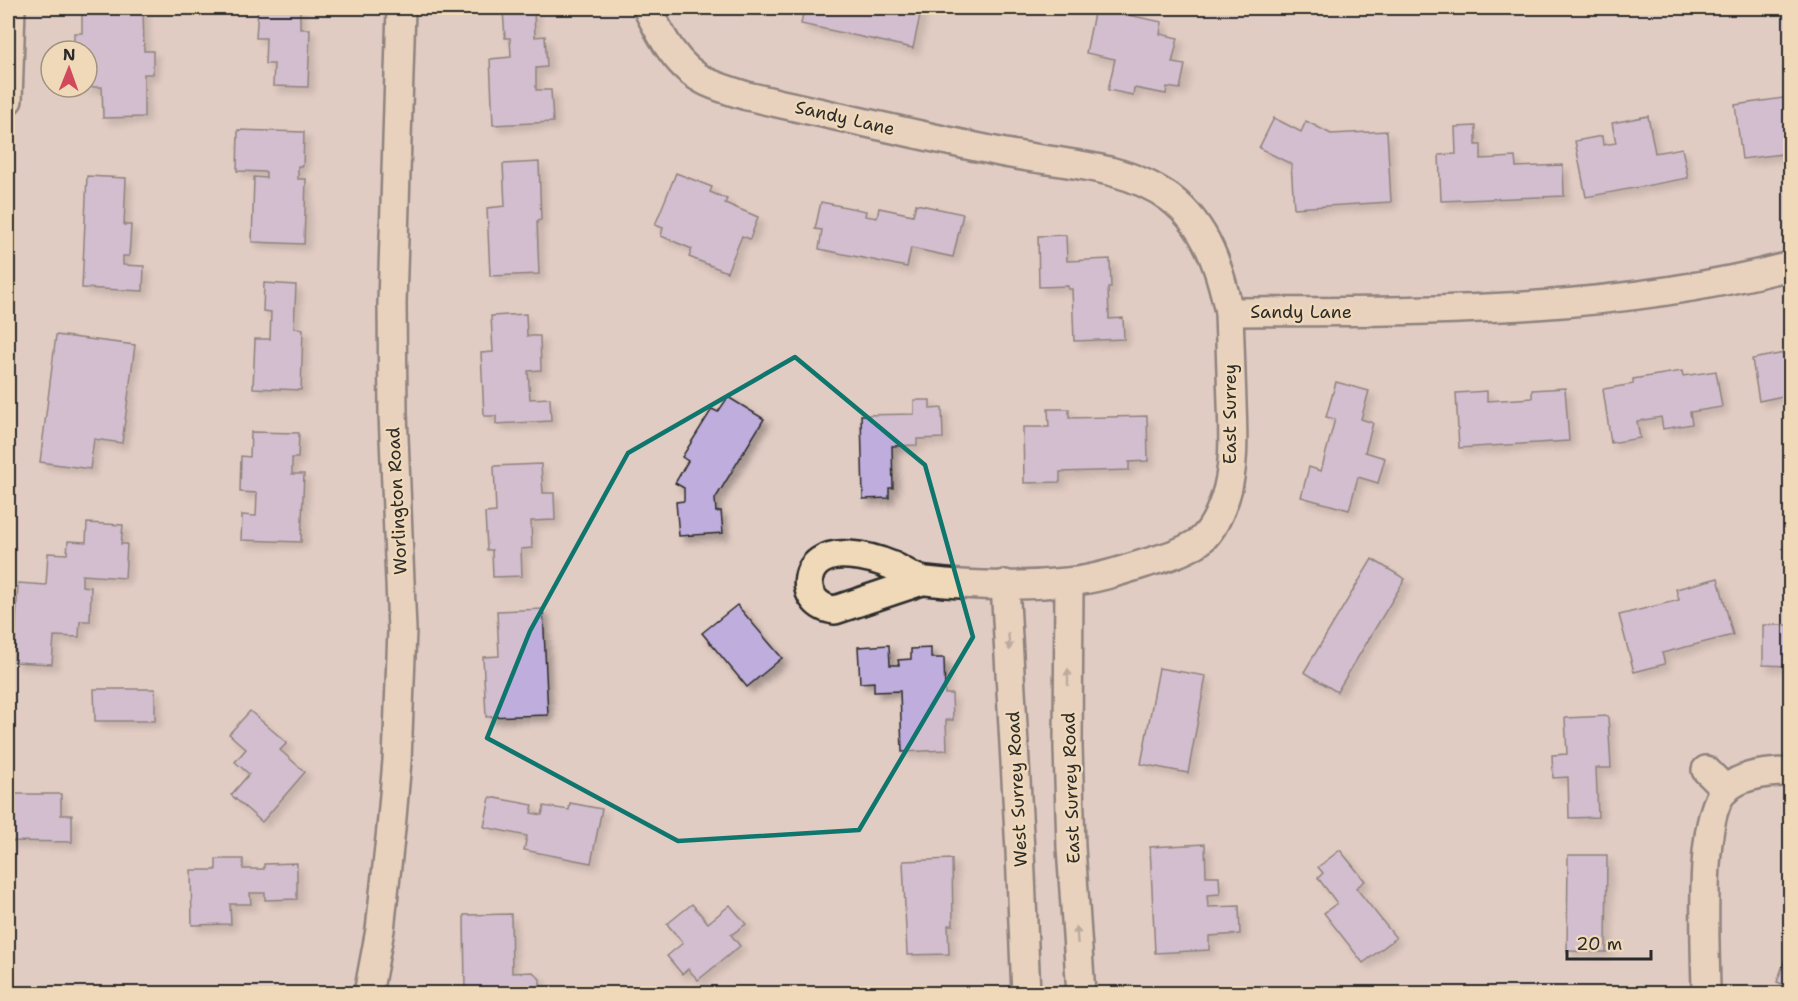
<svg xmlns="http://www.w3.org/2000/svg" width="1798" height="1001" font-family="'Shantell Sans',sans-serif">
	<defs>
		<filter id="shadow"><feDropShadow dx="5.5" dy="5.5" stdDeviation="3" flood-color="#0004"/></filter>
	</defs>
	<rect width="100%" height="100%" fill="#e1ccc3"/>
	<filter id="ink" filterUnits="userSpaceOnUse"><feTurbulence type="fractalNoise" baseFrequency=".0167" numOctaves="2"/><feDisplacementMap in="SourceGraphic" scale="12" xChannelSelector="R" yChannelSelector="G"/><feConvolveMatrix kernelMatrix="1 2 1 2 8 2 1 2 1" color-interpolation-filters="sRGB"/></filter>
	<g filter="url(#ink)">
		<g fill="#beaddd" stroke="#2b2b2b" stroke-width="1.5" filter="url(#shadow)">
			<path d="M82,8H143L144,51H153V74H144V117L103,118L102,87H75H87V51H74V33H82Z"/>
			<path d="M258,8H300V29H310L308,87L273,86L274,64H265L266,38H256Z"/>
			<path d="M804,8H906L921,11L913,48L801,24Z"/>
			<path d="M1095,8L1162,22L1160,34L1178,38L1172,63L1185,65L1180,89L1167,87L1166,94L1134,88L1133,95L1108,90L1115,59L1086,53Z"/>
			<path d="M534,10L535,37L545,36L547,67L536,68V90H551L553,122L493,125L490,59L511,57L510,38H505L503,11Z"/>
			<path d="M1790,97V153L1742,159L1735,105Z"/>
			<path d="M1648,116L1655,153L1682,148L1688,178L1586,197L1575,141L1602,136L1603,145L1616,143L1612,123Z"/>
			<path d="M1274,118L1301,132L1306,121L1331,134L1387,131L1391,202L1294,208L1291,164L1259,148Z"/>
			<path d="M1476,126V145H1481V159L1515,157L1516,167L1563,165L1564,196L1441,201L1439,155L1456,154L1455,127Z"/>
			<path d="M238,130L304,132L303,166H298V179H306L304,244L252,242L254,177L266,178V172L237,171Z"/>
			<path d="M539,162L541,220L537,221L539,274L490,276L487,208L505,206L503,164Z"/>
			<path d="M676,173L712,187L710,192L727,199L725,203L758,217L750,239L742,236L727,272L689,257L692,249L661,236L663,228L655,225Z"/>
			<path d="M87,176L126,178L124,225H131L129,256H123V265L144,266L143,291L82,288Z"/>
			<path d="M821,202L866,211L865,216L877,218L879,208L913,215L916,204L963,214L953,257L911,248L907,267L819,249L822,230L815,229Z"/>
			<path d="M1066,235L1067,261L1110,259L1111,288H1108L1109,319L1123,318L1124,339L1074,341L1072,289H1068V286L1039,287L1038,236Z"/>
			<path d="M264,283L296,285L294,328L303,329L301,390L253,388L255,339H270L271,312L263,311Z"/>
			<path d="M526,314L527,336H540L541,370L528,371L530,399L550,398L551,421L496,424V416H484L481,353L493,352L491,316Z"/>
			<path d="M56,335L135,345L122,443L94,439L90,469L40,462Z"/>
			<path d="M1790,352V409H1786L1783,396L1759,401L1752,359Z"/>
			<path d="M1682,371L1683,376L1716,371L1722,407L1690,412L1692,424L1663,429L1661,417L1637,421L1640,438L1611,443L1603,389L1633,384V379Z"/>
			<path d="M1336,382L1369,391L1361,419L1373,423L1365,452L1385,458L1378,483L1358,477L1349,510L1301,497L1309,467L1321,471L1335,419L1326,417Z"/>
			<path d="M1565,388L1569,441L1459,448L1456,393L1487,391V401L1532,398V390Z"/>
			<path d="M728,397L764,419L715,499L716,512L721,511L723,533L679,536L676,502L684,501V488L675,483L688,461L682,457L712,409L718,412Z"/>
			<path d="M914,400H930V409L942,408L943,438L917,439V445L892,446L893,488H889V498L863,499L861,415L914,414Z"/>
			<path d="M1048,409H1069V418L1147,416L1148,461L1129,462V470L1060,472V482L1024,483L1023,427H1049Z"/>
			<path d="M251,432L299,433L298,458H292V474H304L301,542L241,540L242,515L256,516L257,493L240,492L241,456L250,457Z"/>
			<path d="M541,464L543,493H554L555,520L531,521L532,548L521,549L522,576L493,577L492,550H487L485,513L496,512L494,466Z"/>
			<path d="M87,523L123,525L121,544H127L125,578L82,575V586L91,587L90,621H80L79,637L54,636L52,664L14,662L18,583L46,585L48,553L67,554L68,541L86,542Z"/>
			<path d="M1372,559L1405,579L1337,692L1304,672Z"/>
			<path d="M1718,578L1733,635L1662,653L1665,664L1634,672L1619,615L1679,600L1676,589Z"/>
			<path d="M737,605L782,658L747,687L702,633Z"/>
			<path d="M543,609L548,715L486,717L483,657L499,656L497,611Z"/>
			<path d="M1763,625H1790V666L1763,665Z"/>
			<path d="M889,645L890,665H899L898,660L911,659V649L931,648V658H944L945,694H952L953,720H946L947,750L902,752L900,691L874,692V682L860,683L858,647Z"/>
			<path d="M1159,668L1206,676L1188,773L1141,764Z"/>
			<path d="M94,689H155V721H95Z"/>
			<path d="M250,711L287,743L280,750L305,772L262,822L231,795L249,774L235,762L246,749L229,734Z"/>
			<path d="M1608,716L1611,768H1596L1598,817L1569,818L1568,777L1553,778L1552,755L1567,754L1565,718Z"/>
			<path d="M8,794H61V815H72V842L8,841Z"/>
			<path d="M490,797L533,805L531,813L542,815L544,806L569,810L570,803L602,809L591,863L524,850L527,836L484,827Z"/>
			<path d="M1205,844L1206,876H1219L1220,894L1207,895L1208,907L1239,906L1240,934L1209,936V950L1155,953L1150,847Z"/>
			<path d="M1340,850L1365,881L1356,888L1396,938L1363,963L1324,913L1337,903L1318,878L1323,873L1318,867Z"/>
			<path d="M1568,855H1607L1606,952L1567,951Z"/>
			<path d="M216,859H243V869H264V864L297,863V899L265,900V893H250L251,904H230L231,924L192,925L191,870H216Z"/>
			<path d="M952,859L953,925H948L949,954L907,955L903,861Z"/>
			<path d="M692,904L708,923L730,905L746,924L731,935L740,946L698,980L688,969L682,974L667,956L683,943L667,924Z"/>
			<path d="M511,914L512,973L533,972L540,979V992L465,994L464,915Z"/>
			<path d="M1790,945V987L1777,982Z"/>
		</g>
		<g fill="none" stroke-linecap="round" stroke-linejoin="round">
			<defs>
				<g id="street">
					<path d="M647,8C661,36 677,68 707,82C720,88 734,92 747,96C832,115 916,135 1000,152C1057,164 1122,163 1170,198C1207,226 1220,269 1229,312C1416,311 1608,314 1790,266"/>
					<path d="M8,100L11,8"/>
					<path d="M922,581L835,610C797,606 798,550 849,555C865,556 879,560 893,566C903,570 914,580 926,581C971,586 1021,587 1067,582C1093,580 1121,571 1146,563C1163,558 1181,553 1197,543C1211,534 1220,513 1225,498C1235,468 1233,434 1232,403C1231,373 1230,343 1229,312"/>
					<path d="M1069,582L1068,747L1071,847L1081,994"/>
					<path d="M1005,584L1020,851L1026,994"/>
					<path d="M1706,770L1726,790"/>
					<path d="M368,994L380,930L391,829L397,761L402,630L393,413L392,303L401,8"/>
					<path d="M1706,994C1706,952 1697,818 1725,790C1742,774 1769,772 1790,772"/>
				</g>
			</defs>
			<use href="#street" stroke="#2b2b2b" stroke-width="32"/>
			<use href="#street" stroke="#f0d9b8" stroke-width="27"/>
		</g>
		<defs><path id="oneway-solid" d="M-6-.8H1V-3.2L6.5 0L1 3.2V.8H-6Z" transform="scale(1.5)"/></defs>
		<g fill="#8e8272">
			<use href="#oneway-solid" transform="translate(1009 642) rotate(86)"/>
			<use href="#oneway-solid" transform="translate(1068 677) rotate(-90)"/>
			<use href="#oneway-solid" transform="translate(1077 935) rotate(-94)"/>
		</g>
	</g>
	<path d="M0 0H1798V1001H0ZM795,357L925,465L973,637L859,830L678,841L487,738L530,631L628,453Z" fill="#e1ccc3" fill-opacity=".55" fill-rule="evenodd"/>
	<path fill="none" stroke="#0f766e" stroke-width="4.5" stroke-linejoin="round" d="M795,357L925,465L973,637L859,830L678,841L487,738L530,631L628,453Z"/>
	<g text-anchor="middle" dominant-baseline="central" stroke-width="4.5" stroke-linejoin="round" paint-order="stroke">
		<g font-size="18" fill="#2b2b2b" stroke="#f0d9b8">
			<text transform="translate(845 118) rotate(13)">Sandy Lane</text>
			<text x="1301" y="312">Sandy Lane</text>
			<text transform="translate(1230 414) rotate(-90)">East Surrey</text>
			<text transform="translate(397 501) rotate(-93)">Worlington Road</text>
			<text transform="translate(1071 788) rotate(-92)">East Surrey Road</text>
			<text transform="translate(1017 789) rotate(-93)">West Surrey Road</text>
		</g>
	</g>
	<rect width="1798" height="1001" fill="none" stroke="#f0d9b8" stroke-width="30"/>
	<rect x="15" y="15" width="1768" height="971" fill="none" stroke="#2b2b2b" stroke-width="2" filter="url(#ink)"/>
	<g transform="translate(69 69) rotate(1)"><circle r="28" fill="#f0d9b8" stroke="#a19380" stroke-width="1.5"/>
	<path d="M0-4.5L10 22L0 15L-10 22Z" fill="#d1495b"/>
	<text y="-9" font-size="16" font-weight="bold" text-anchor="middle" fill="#2b2b2b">N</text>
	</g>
	<path d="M1567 950v9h84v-9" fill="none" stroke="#2b2b2b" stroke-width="3"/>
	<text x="1576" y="950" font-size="18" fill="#2b2b2b" stroke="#f0d9b8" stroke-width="4.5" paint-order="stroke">20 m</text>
</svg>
